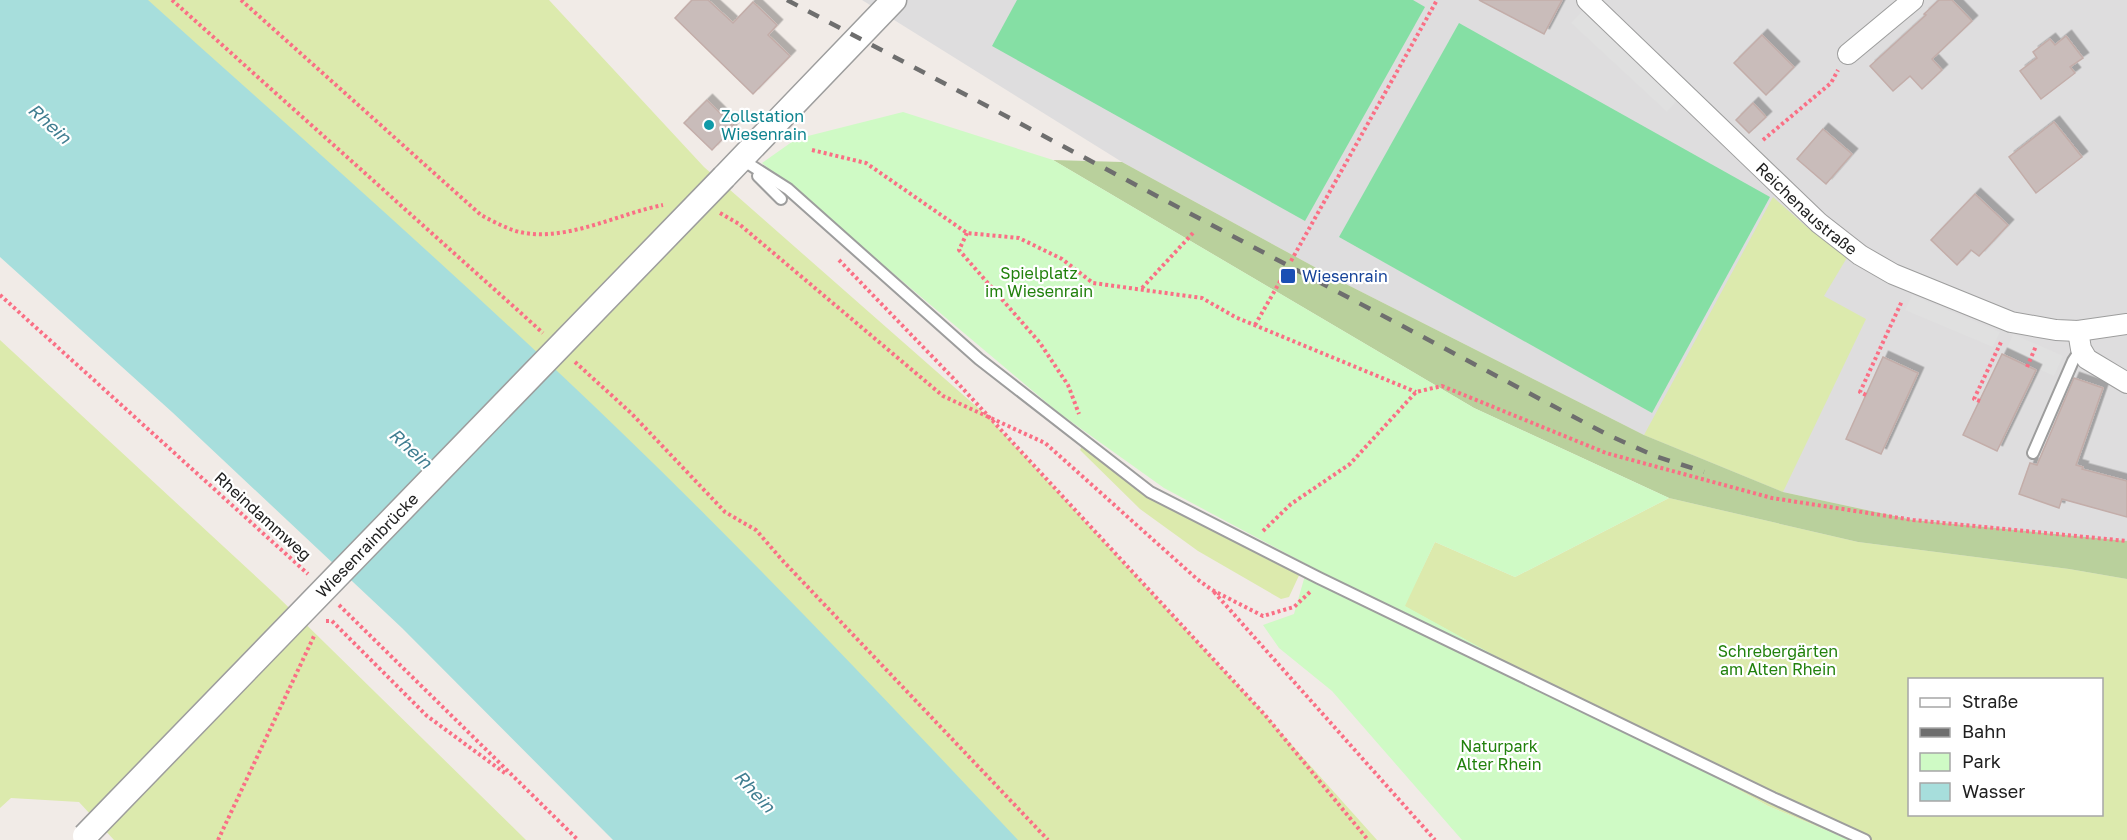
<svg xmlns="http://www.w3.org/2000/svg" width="2127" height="840" font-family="'Golos Text',sans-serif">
	<defs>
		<filter id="shadow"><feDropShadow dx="5.5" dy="-5.5" stdDeviation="0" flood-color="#0004"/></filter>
	</defs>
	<rect width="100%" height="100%" fill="#f1ebe7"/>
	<path fill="#deddde" d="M862,0H2127V541L1913,520L1783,492L1644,435L1344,283L1122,162Z"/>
	<g fill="#dceaad" fill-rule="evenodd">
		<path d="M145,0H549L704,167L986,415L1265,715L1377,840H1017Z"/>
		<path d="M1773,197L1808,228L1848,256L1824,296L1866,319L1783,492L1644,435Z"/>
		<path d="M0,340L277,596L526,840H114L79,802L11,798L0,808Z"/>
		<path d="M1084,442L1150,492L1302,569L1289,597L1281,599L1198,551L1140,509L1080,450Z"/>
		<path d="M1669,498L1858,542L2069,569L2127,579V840H1850L1768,806L1404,606L1435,542L1515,577ZM1910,680H2102V814H1910Z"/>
	</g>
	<path fill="#b9d09c" d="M1053,160L1122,162L1344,283L1644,435L1783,492L1913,520L2127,541V579L2069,569L1858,542L1669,498L1474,408Z"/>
	<path fill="#cffac5" d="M903,112L1053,160L1474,408L1669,498L1515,577L1435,542L1405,606L1768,806L1850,840H1462L1332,691L1279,648L1263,625L1294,614L1308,565L1164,488L1059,413L762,163L796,139Z"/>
	<g fill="#85dfa4">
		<path d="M1017,0H1413L1425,7L1305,221L992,46Z"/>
		<path d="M1459,23L1770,197L1652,413L1339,237Z"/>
	</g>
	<g fill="#e0e0e0">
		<path d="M1585,8L1680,97L1667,112L1571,23Z"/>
		<path d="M1912,295L2000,332L1993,347L1905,310Z"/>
		<path d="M2013,334L2063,356L2054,376L2005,353Z"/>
	</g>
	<path fill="#a7dedc" d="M0,0H148C306,142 466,283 619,430C756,562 887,701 1018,840H613L402,628L172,412L0,257Z"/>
	<g fill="#c9bcba" stroke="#c3ada9" stroke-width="1.5" filter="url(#shadow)">
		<path d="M692,0H708L733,23L753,2L777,25L768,35L790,56L753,94L675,18Z"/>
		<path d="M1479,0H1562L1544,34Z"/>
		<path d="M1939,0H1952L1972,21L1932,59L1942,70L1922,89L1910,76L1893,91L1870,66L1926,15L1924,14Z"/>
		<path d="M1762,35L1794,67L1766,95L1734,63Z"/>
		<path d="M2066,36L2083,58L2070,67L2075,73L2041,99L2020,71L2037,58L2033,52L2050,39L2055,45Z"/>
		<path d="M707,100L734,127L712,150L684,123Z"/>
		<path d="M1753,103L1766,117L1749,133L1736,120Z"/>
		<path d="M2054,122L2082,157L2036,193L2009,157Z"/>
		<path d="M1823,129L1852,154L1826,184L1797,159Z"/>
		<path d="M1975,194L2008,225L1979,256L1971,250L1957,265L1931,240Z"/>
		<path d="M2002,354L2036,370L1997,451L1963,435Z"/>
		<path d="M1883,357L1918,373L1881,454L1846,439Z"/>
		<path d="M2074,378L2103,388L2076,465L2083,467L2082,469L2127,481V517L2062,499L2059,508L2019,494L2030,463L2037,465Z"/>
	</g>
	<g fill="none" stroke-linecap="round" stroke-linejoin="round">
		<defs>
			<g id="service">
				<path d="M741,159L788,189L979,359L1150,492L1319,578L1773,798L1865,840"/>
				<path d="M758,176L781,199"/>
				<path d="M2033,453L2073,361L2081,349"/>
			</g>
			<g id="minor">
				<path id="s1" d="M1587,0L1819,223L1860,255L1893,274L2011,322L2056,330L2078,331L2127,324"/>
				<path d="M1848,54L1913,0"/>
				<path d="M2078,331L2081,349L2087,359L2127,383"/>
			</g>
			<path id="tertiary" d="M724,177L894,0"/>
		</defs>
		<use href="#service" stroke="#9d9d9d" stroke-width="14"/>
		<use href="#minor" stroke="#9d9d9d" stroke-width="22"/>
		<use href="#tertiary" stroke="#9d9d9d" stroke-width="27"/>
		<g stroke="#fa6f85" stroke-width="4" stroke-dasharray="3 3" stroke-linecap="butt">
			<path d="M172,0L543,333"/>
			<path d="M241,0L481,215C490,220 500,225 510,229C557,247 616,214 663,205"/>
			<path d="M1763,140L1831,83L1838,70"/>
			<path d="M812,150L866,163L967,233L1019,238L1062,259L1093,283L1202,298L1235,317L1416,392"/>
			<path d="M720,213L739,224L943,396L1045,443L1197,579L1212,590L1263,616L1294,607L1311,591"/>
			<path d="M967,233L959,250L1040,343L1068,385L1079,414"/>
			<path d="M839,260L953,378L1265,715L1368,840"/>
			<path d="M1291,261L1437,0"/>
			<path d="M1142,288L1193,233"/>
			<path d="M0,295L308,574"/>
			<path d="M1255,325L1282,278"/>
			<path d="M575,362L631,413L725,512L756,530L783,561L1048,840"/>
			<path d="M2027,367L2036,346"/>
			<path d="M1866,395L1860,392L1902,301"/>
			<path d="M1980,401L1974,399L2002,340"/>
			<path d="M1263,531L1291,504L1350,464L1416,392L1442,386L1606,453L1772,498L1913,520L2127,541"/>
			<path d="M1214,592L1435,840"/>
			<path d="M339,605L578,840"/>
			<path d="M326,621H332L427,716L506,774"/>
			<path d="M218,840L315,634"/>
		</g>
		<use href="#service" stroke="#fff" stroke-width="10"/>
		<use href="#minor" stroke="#fff" stroke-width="20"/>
		<use href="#tertiary" stroke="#fff" stroke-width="24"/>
		<path stroke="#6e6e6e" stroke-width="4.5" stroke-dasharray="12 12" stroke-linecap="butt" d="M787,0L1608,435L1655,456L1704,472"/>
		<defs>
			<g id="tertiary-bridge">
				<path id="s2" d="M85,836L724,177"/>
			</g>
		</defs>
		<use href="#tertiary-bridge" stroke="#9d9d9d" stroke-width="27" stroke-linecap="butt"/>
		<use href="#tertiary-bridge" stroke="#fff" stroke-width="24"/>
	</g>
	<circle fill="#0f9aa8" stroke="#fff" stroke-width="2" cx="709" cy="125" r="6"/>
	<rect fill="#1a4fb4" stroke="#fff" stroke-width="2" x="1280" y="268" width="16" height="16" rx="3"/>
	<g text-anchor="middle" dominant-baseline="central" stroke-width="4.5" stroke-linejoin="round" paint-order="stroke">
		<g font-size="16" fill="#0d838f" stroke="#fff" text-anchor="start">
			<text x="721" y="116">Zollstation<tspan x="721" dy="18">Wiesenrain</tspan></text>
		</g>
		<g font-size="16" fill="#202020" stroke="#fff">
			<text stroke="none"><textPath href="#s1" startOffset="303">Reichenaustraße</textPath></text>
			<text transform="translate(263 516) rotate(42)">Rheindammweg</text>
			<text stroke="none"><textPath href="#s2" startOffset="405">Wiesenrainbrücke</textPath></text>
		</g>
		<g font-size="16" fill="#21810c" stroke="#fff">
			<text x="1039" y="273">Spielplatz<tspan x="1039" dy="18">im Wiesenrain</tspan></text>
			<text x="1778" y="651">Schrebergärten<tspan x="1778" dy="18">am Alten Rhein</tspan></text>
			<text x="1499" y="746">Naturpark<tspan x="1499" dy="18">Alter Rhein</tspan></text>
		</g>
		<g font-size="16" fill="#164399" stroke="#fff" text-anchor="start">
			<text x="1302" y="276">Wiesenrain</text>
		</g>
		<g font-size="18" font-style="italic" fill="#407e91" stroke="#fff">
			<text transform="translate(50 123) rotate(42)">Rhein</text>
			<text transform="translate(411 448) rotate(42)">Rhein</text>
			<text transform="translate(755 791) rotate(47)">Rhein</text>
		</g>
	</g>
	<rect x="1908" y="678" width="195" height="138" fill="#ffffff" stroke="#a6a6a6" stroke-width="1.5"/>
	<rect x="1920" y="698" width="30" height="9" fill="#ffffff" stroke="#a6a6a6" stroke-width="1.5"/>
	<text x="1962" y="708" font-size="18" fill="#202020">Straße</text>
	<rect x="1920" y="728" width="30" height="9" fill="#6e6e6e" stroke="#a6a6a6" stroke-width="1.5"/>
	<text x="1962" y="738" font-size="18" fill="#202020">Bahn</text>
	<rect x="1920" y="753" width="30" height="18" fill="#cffac5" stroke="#a6a6a6" stroke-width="1.5"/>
	<text x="1962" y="768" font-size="18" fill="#202020">Park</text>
	<rect x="1920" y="783" width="30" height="18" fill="#a7dedc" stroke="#a6a6a6" stroke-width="1.5"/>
	<text x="1962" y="798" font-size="18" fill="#202020">Wasser</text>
</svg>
